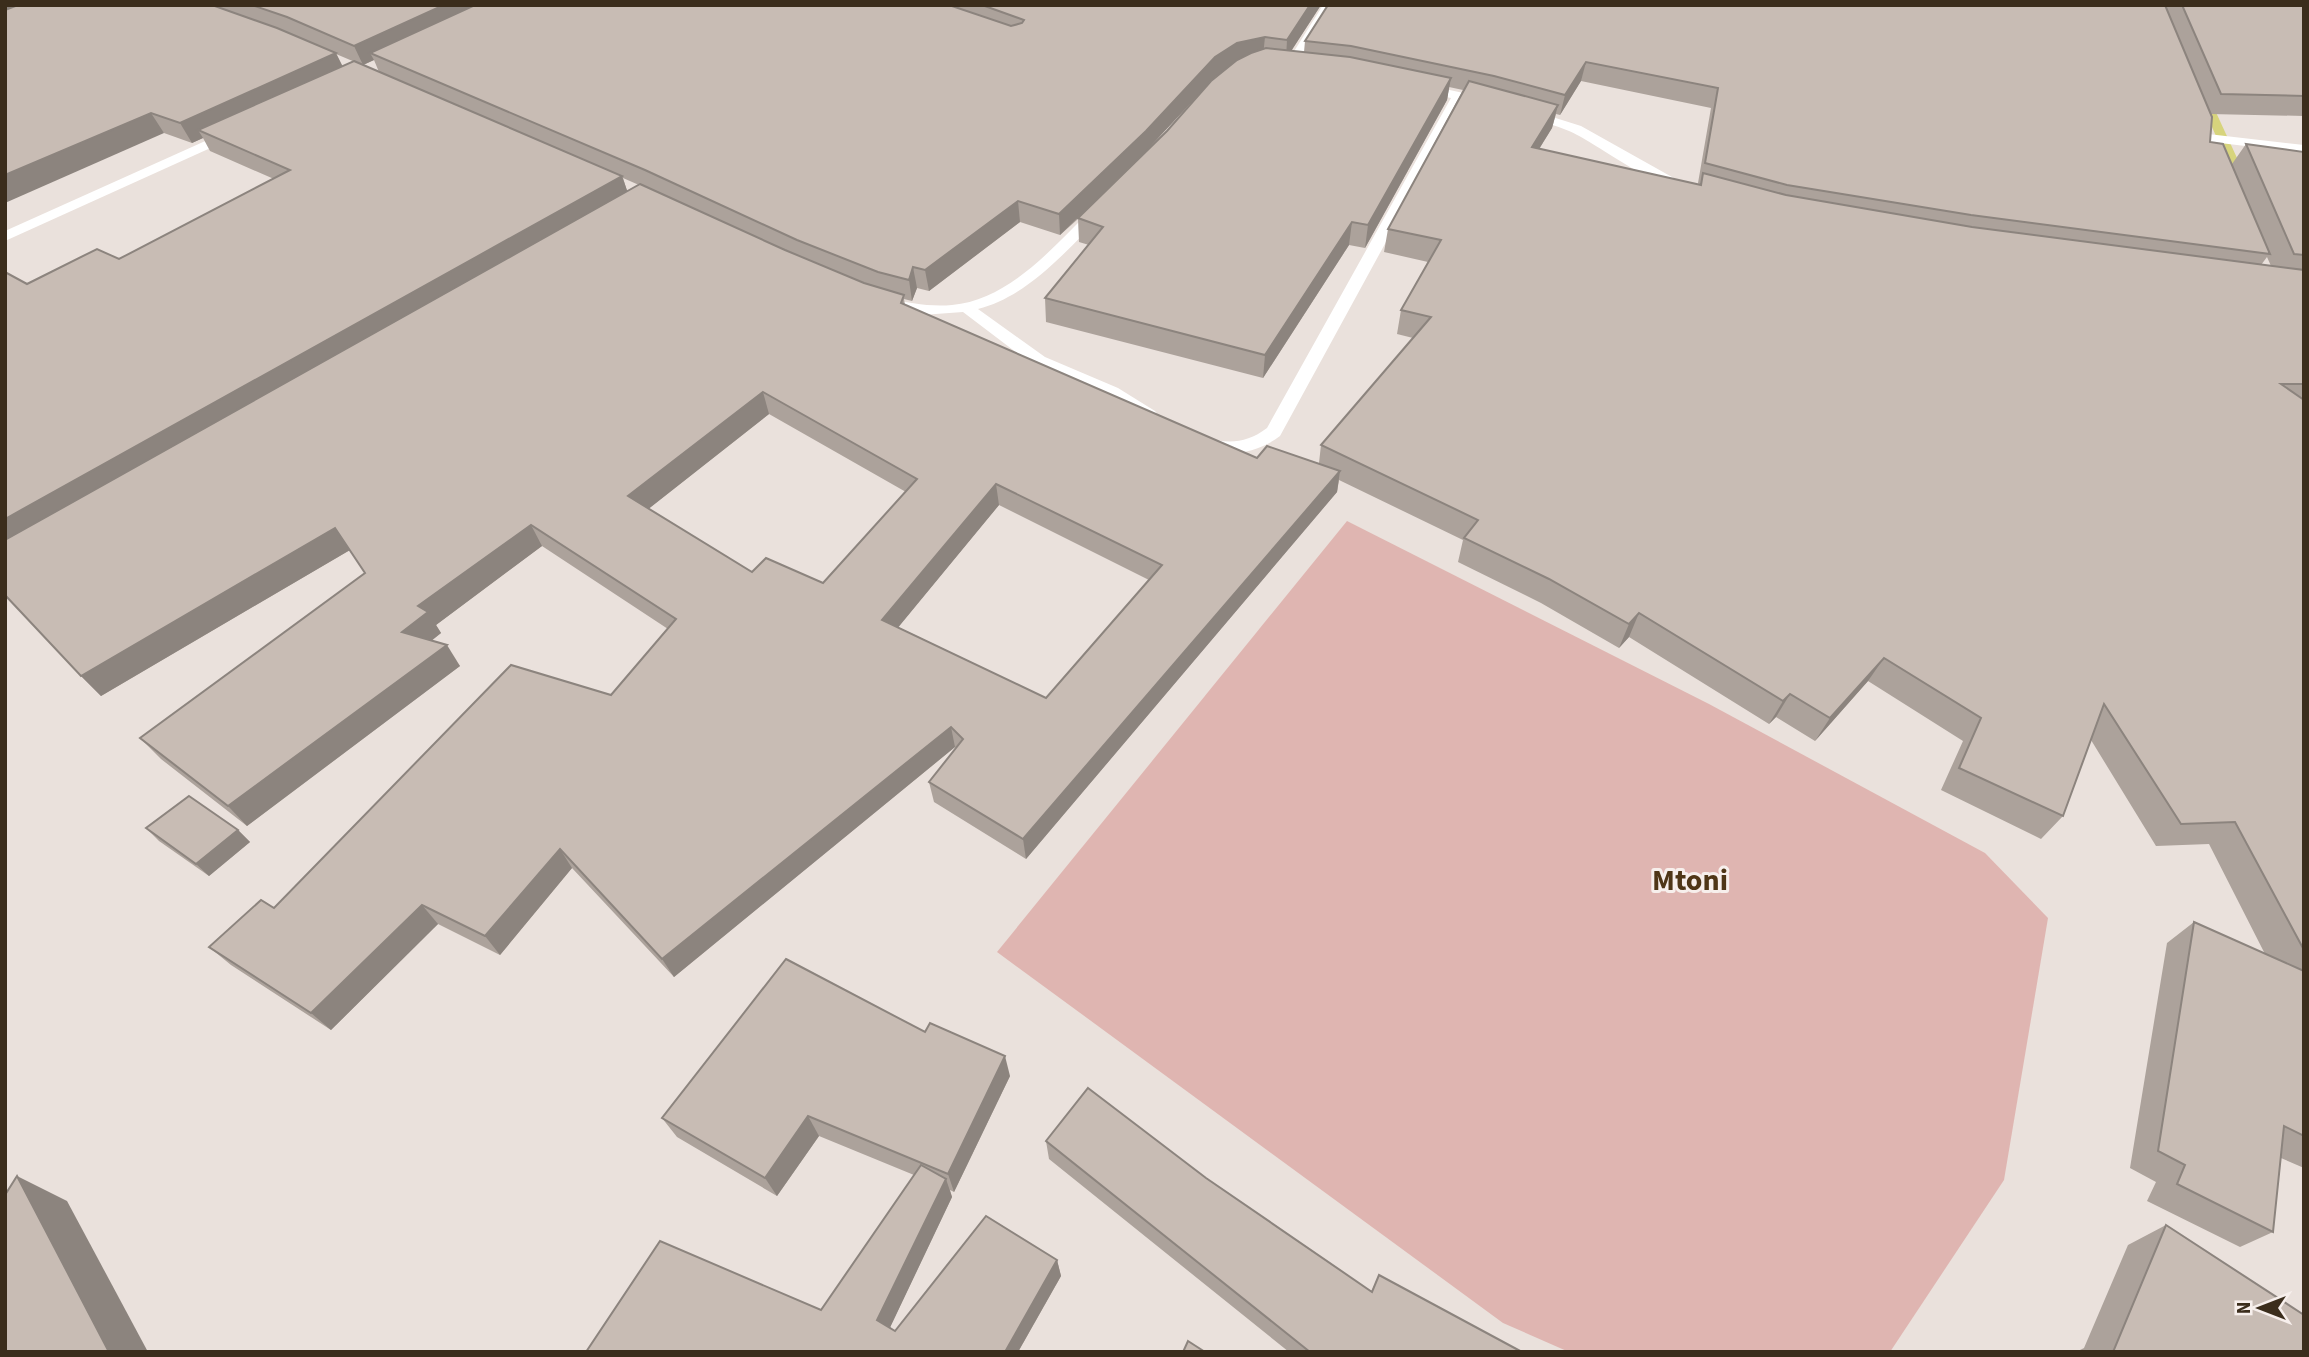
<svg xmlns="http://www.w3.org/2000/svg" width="2309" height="1357" font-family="'Source Sans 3',sans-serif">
	<rect width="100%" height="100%" fill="#eae1dc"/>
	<path fill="#dfb5b1" d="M1347,521L1709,704L1985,853L2048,918L2004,1180L1890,1352H1569L1503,1323L997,952Z"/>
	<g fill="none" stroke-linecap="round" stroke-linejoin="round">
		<path fill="#d7d47c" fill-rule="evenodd" d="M2199,93L2208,95L2249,184L2247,187L2237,184L2198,95Z"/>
		<g fill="#fff" fill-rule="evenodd">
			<path d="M1323,5H1335L1296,67H1288L1286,64Z"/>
			<path d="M1422,84L1491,99L1493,102L1486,106L1463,101L1280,436C1255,455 1226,457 1197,447L1194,443L1203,437C1227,444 1246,444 1267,428L1451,98L1417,91V85Z"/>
			<path d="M1527,109L1581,126L1688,186L1686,189C1662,194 1594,141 1569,131C1554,125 1538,121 1522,116V110Z"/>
			<path d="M232,129L237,130V136L5,241V231Z"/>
			<path d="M2208,134L2304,145V153L2203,141V135Z"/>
			<path d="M1099,206L1106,210L1104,213C1068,249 1029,296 978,309L1045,357L1118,388L1155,411L1158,415L1155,419H1143L1106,396L1033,365L963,312L922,315L881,306L879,303L887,298C909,303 930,307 952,305C1010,300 1055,245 1094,207Z"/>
		</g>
	</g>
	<g fill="#aca29b" fill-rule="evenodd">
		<path d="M5,5H1321L1291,51L1304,52L1305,41L1328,5H2304V116L2210,114V142L2232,164L2246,144L2304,152V1168L2281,1158L2273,1232L2240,1247L2147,1201L2156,1182L2130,1168L2167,943L2194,922L2265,954L2209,844L2156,846L2091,740L2063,816L2041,839L1941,790L1963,741L1868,681L1815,741L1776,717L1769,724L1629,637L1619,648L1541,603L1458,562L1463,540L1339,480L1337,492L1026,859L934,802L929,782L956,748L955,747L674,977L572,868L500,955L438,924L331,1030L231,965L209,947L274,908L611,695L668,629L542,546L436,625L441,633L431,641L460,666L247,826L161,759L140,738L365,573L350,550L101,696L81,676L27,284L119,259L274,179L210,151L203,138L192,143L164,133ZM336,54L362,65L342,66ZM374,60L379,72L363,65ZM1223,72L1167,131L1146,151L1215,77ZM1581,81L1711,108L1698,183L1699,185L1539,149L1552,128L1556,114L1560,115ZM1449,87L1463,90L1388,229L1384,252L1428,262L1401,310L1397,334L1413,338L1321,445L1319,463L1257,458L905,305L904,299L912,301L917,288L929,291L1020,222L1060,235L1078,219L1079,242L1089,245L1045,298L1046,322L1263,378L1349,245L1365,248L1447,100ZM623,178L639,185L627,191ZM2267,257L2271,266L2261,265ZM769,414L906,492L823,583L752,572L648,509ZM999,505L1149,580L1046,698L898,627Z"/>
		<path d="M146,828L238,830L250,842L209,876L159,841Z"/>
		<path d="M1010,1076L954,1192L950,1190L952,1197L890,1327L895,1331L1057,1260L1061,1276L1018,1352H586L821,1310L914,1175L819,1136L777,1196L677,1137L662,1118Z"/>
		<path d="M1046,1141L1206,1178L1371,1292L1379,1275L1522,1352H1289L1049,1159Z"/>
		<path d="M2166,1225L2304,1352H2076L2084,1348L2128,1245Z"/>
	</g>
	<g fill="#8c847e">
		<path d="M5,5H53L5,20Z"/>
		<path d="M444,5H494L370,53L374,60L363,65L354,46Z"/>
		<path d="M1310,5H1321L1286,59L1287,40Z"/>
		<path d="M1265,37L1263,56L1236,62L1215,77L1146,151L1060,235L1059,214L1215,57L1237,43Z"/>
		<path d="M336,53L346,73L198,130L203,138L192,143L180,123Z"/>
		<path d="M1586,62L1581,81L1560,115L1565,95Z"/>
		<path d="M1451,78L1447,100L1365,248L1368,225Z"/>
		<path d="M1558,105L1552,128L1526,170L1532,147Z"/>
		<path d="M151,113L164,133L5,203V175Z"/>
		<path d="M622,176L629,196L5,552V519Z"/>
		<path d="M1018,201L1020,222L929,291L925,270Z"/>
		<path d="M1352,222L1349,245L1263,378L1265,355Z"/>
		<path d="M913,267L917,288L912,301L909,280Z"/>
		<path d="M763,392L769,414L637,518L628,496Z"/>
		<path d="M1340,471L1337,492L1026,859L1023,839Z"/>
		<path d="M996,484L999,505L887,641L882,620Z"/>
		<path d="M531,525L542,546L436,625L441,633L416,653L402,632L418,606Z"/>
		<path d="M335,528L350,550L101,696L81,676Z"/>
		<path d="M1639,613L1629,637L1619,648L1629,624Z"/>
		<path d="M447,645L460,666L247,826L228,806Z"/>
		<path d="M1884,658L1868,681L1815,741L1830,718Z"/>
		<path d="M1790,694L1776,717L1769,724L1783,701Z"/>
		<path d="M951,727L955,747L674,977L662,959Z"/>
		<path d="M238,830L250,842L209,876L196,864Z"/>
		<path d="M560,849L572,868L500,955L485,936Z"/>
		<path d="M422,905L438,924L331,1030L311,1013Z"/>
		<path d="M1005,1056L1010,1076L954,1192L948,1174Z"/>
		<path d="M808,1116L819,1136L777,1196L765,1178Z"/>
		<path d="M17,1176L67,1201L148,1352H109Z"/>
		<path d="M946,1179L952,1197L887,1334L877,1320Z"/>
		<path d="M1057,1260L1061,1276L1018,1352H1005Z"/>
	</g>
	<g fill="#c8bcb4" stroke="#8c847e" stroke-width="2" fill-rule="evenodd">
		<path d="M18,5H212L277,28L336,53L180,123L151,113L5,175V10Z"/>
		<path d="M252,5H444L354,46L287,17Z"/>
		<path d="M475,5H949L1011,26L1022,23L1024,20L982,5H1310L1287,40L1265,37L1237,43L1215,57L1146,131L1059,214L1018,201L925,270L913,267L909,280L878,272L797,240L645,170L370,53Z"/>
		<path d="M1328,5H2165L2212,117L2210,142L2223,144L2270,254L1971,215L1787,185L1705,163L1718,88L1586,62L1565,95L1494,76L1351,46L1305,41Z"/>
		<path d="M2182,5H2304V96L2221,94Z"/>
		<path d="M1266,48L1350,57L1451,78L1368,225L1352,222L1265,355L1045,298L1103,227L1078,218L1167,131L1211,81L1237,60L1251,53Z"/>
		<path d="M354,61L622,176L5,519V272L27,284L97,249L119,259L290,170L198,130Z"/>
		<path d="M1469,81L1558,105L1532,147L1701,185L1703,173L1786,195L1972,227L2304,270V384H2281L2304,400V950L2235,822L2181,824L2104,704L2063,816L1959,768L1981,718L1884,658L1830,718L1790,694L1783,701L1639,613L1629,624L1549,579L1464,538L1478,520L1321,445L1431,317L1401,310L1441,240L1388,229Z"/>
		<path d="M2246,144L2304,152V255L2294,254Z"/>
		<path d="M640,184L785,250L864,283L904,295L901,303L1257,458L1267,446L1340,471L1023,839L929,782L963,739L951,727L662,959L560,849L485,936L422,905L311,1013L209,947L261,900L274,908L511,665L611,695L676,619L531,525L418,606L428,612L402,632L447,645L228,806L140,738L365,573L335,528L81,676L5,595V540ZM763,392L917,479L823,583L766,558L752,572L628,496ZM996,484L1162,565L1046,698L882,620Z"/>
		<path d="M189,796L238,830L196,864L146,828Z"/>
		<path d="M2194,922L2304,971V1136L2284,1126L2273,1232L2177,1184L2185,1165L2158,1151Z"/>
		<path d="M786,959L925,1032L930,1023L1005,1056L948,1174L808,1116L765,1178L662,1118Z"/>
		<path d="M1088,1088L1206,1178L1372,1292L1379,1275L1522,1352H1310L1046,1141Z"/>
		<path d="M921,1165L946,1179L877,1320L895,1331L986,1216L1057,1260L1005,1352H586L660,1241L821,1310Z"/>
		<path d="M17,1176L109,1352H5V1195Z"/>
		<path d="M2166,1225L2304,1315V1352H2113Z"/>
		<path d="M1188,1341L1205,1352H1183Z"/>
	</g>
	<g text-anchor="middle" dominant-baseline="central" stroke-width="6" stroke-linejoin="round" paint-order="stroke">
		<g font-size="30" font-weight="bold" fill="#4f3617" stroke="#f7efec">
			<text x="1690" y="880">Mtoni</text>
		</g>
	</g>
	<rect width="2309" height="1357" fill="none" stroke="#3b2d1c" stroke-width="14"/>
	<g transform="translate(2260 1308) rotate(270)" stroke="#f7efec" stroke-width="5" paint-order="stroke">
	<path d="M0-5L12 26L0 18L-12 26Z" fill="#3b2d1c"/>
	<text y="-10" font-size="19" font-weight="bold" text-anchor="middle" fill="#3b2d1c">N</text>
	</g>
</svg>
